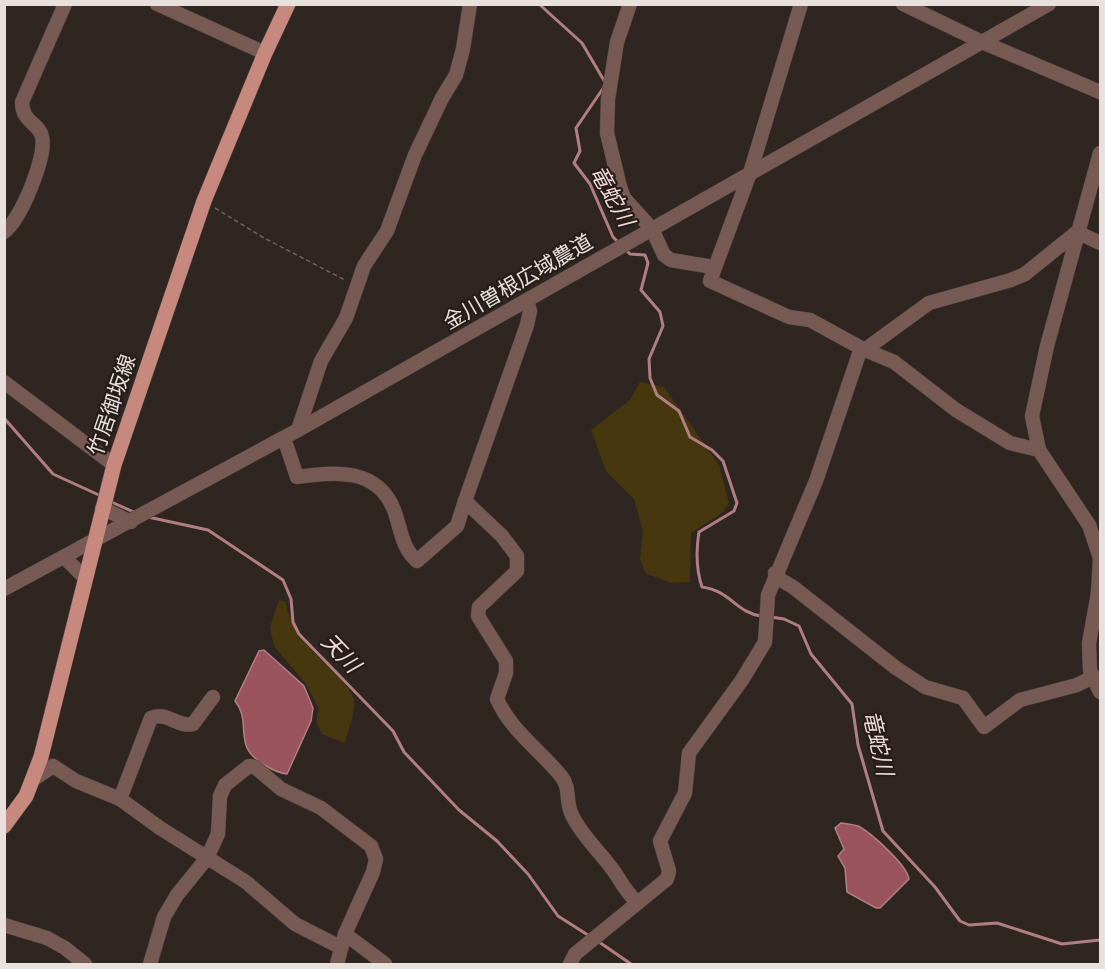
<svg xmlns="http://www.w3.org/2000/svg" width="1105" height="969" font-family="'DM Sans','Noto Sans JP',sans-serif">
	<rect width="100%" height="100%" fill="#302621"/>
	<g fill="#46370e">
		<path d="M640,382L664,387L719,465L729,503L723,512L691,533L690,582L671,583L645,573L640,559L643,532L634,499L606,471L591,430L630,400Z"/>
		<path d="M279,600L286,602C292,648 352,678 354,701C355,714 348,731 345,743L322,734L316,722L319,709L306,684L274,646L270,627Z"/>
	</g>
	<g fill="#9a545e" stroke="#b17e84" stroke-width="1.5">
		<path d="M264,650L304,686L313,708L311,721L287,774C273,772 250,759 246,745C241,729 247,716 235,701L259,651Z"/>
		<path d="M841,823C847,824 855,824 860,827C872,834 907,865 909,879L880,908H876L847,892L845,868L838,856L844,849L835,828Z"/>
	</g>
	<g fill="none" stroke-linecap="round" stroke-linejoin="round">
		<g stroke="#b17e84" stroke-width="3">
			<path d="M539,4L582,43L606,84L576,128L580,151L574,163L590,184L613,237L618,242"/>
			<path d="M625,249L630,254L645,255L648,263L641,290L660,312L663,326L649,359L650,378L657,395L679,411L690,437L712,450L723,461L737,503L734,511L699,532C696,550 696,569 702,587C731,591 735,612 761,616"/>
			<path d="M4,418L53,474L101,496"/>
			<path d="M109,501L136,513"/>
			<path d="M148,517L208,530L283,580L291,599L293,622L299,634L393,731L404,752L459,810L497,841L528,874L558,916L591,937"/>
			<path d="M771,617L784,619L799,626L811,654L852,704L858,745L883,831L935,887L960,921L969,925L997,923L1062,944L1100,940"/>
			<path d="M599,942L631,964"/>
		</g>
		<defs>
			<g id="minor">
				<path d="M157,4L265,53"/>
				<path d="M630,4L617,42L608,99L607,133L620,187L624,198L652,229L664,255L671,260L713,267"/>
				<path d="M801,4L750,173L710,281L789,317L810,320L863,349L894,362L956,410L1010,443L1039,450"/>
				<path d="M903,4L982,42L1100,92"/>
				<path d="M1100,153L1047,346L1032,416L1039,450L1089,525L1100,558L1098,593L1089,643L1090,670L1100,692"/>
				<path d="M4,232C21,220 47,155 42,137C39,122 22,123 22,102L65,4"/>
				<path d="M1077,232L1100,243"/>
				<path d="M527,301L530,311L527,325L465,501L502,536L517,556V571L479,607L478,616L506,661V673L497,699C511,731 540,750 561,776C571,788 565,802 572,815C580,833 598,850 610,866C622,881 622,888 637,902"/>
				<path d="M4,382L114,465"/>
				<path d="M298,430L321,361L346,318L364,266L387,231L415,155L442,98L456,75L463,49L470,4"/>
				<path d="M284,438L297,477C335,472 377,467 394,510C401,528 401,547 417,561L457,526L465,501"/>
				<path d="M102,508L131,522"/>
				<path d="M64,557L85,578"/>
				<path d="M775,573L781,580L793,587L896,668L925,687L963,698L984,727L1020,700L1077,685L1093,677"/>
				<path d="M4,589L298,430L1049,4"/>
				<path d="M34,779L53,766L76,781L120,799L151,718C167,711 178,728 193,724L213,697"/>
				<path d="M120,799L160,828L246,882L295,924L340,947"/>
				<path d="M4,925L47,938L65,948L85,964"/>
				<path d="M345,934L385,964"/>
				<path d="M150,964L164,917L177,895L207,858L218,834L220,796L225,785L249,766L255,767L281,789L321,808L371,846L376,859L373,872L345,934L337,964"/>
				<path d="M570,964L575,954L667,879L669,871L660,841L685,793L689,753L742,680L765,642L768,595L816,481L859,354L929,303L1011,280L1025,274L1077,232"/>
			</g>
			<path id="major" d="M4,826L26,796L41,757L114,465L204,201L265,53L288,4"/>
		</defs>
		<use href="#minor" stroke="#4d443f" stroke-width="15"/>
		<use href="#major" stroke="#4d443f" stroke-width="16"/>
		<path stroke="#6c635e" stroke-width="1.5" stroke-dasharray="4.5 3" stroke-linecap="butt" d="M215,208L264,238L345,280"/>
		<use href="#minor" stroke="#785a54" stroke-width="14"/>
		<use href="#major" stroke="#c7887d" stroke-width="15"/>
	</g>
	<g text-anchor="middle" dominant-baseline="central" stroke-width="4.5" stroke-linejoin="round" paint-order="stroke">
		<g font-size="21" fill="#e7e0dd" stroke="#261d18">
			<text transform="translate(518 282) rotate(-30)">金川曽根広域農道</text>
			<text transform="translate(112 405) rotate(-71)">竹居御坂線</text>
		</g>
		<g font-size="22" font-style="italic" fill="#f1dbdd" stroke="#261d18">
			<text transform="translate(612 196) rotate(61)">竜蛇川</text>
			<text transform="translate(341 653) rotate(46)">天川</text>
			<text transform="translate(878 743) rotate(77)">竜蛇川</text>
		</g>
	</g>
	<rect width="1105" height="969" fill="none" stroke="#e7e0dd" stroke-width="12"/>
</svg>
